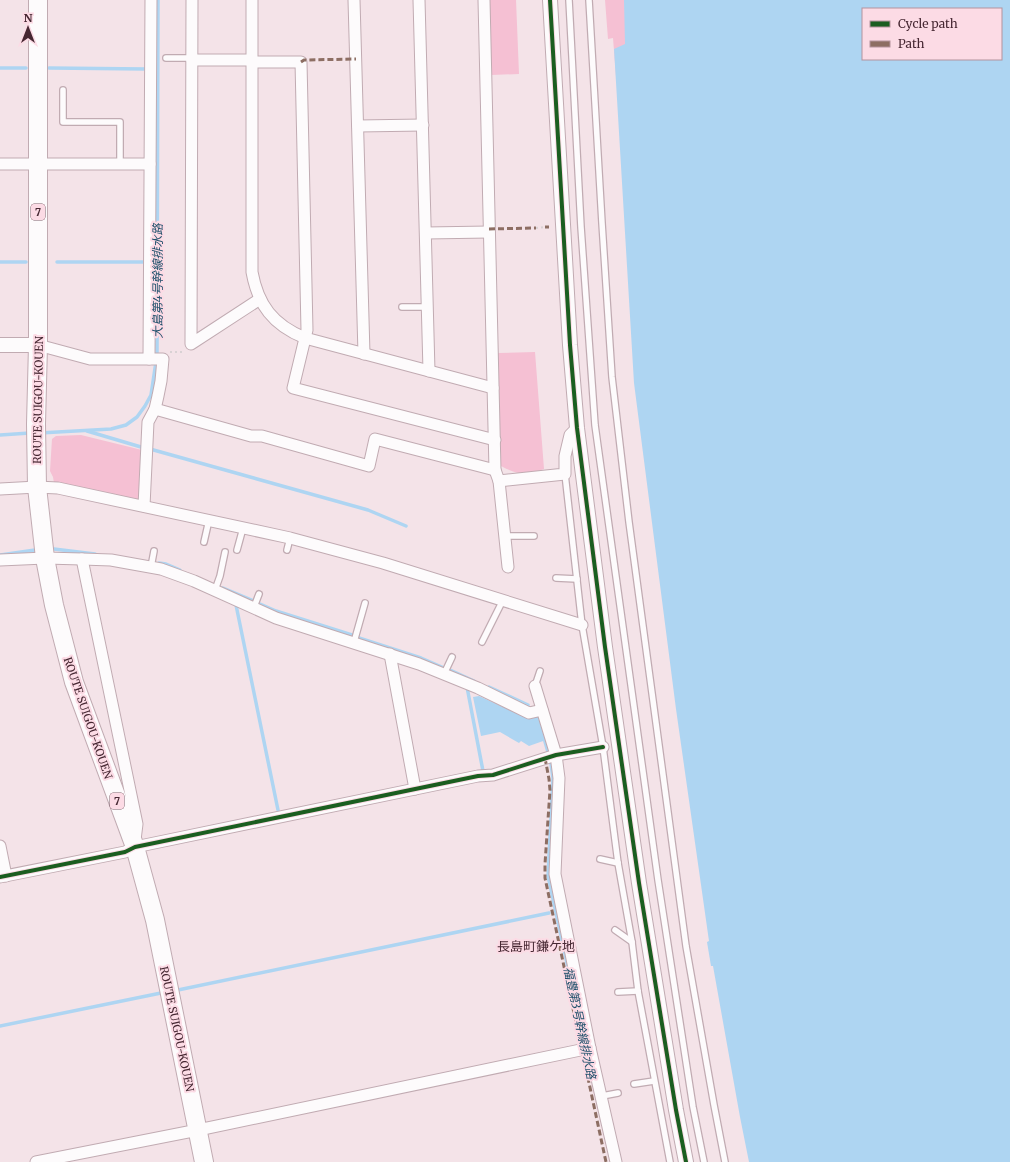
<svg xmlns="http://www.w3.org/2000/svg" width="1010" height="1162" font-family="Merriweather,'Noto Sans JP',serif">
	<rect width="100%" height="100%" fill="#f4e3e8"/>
	<g fill="#f5c0d3">
		<path d="M488,0H516L519,74L491,75Z"/>
		<path d="M605,0H642L616,76L613,38L608,39Z"/>
		<path d="M535,352L544,469C525,476 518,475 501,466L498,353Z"/>
		<path d="M81,435L142,450L141,499L135,501L54,483L53,477L50,471L52,439L56,436Z"/>
	</g>
	<g fill="#aed5f2" fill-rule="evenodd">
		<path d="M624,0H1010V1162H749L740,1117L713,966H711L707,942L709,941L676,709L634,383L614,49L625,44ZM863,9H1001V59H863Z"/>
		<path d="M479,696L527,718L538,715L546,740L529,746L521,741L519,743L500,732L481,736L473,697Z"/>
	</g>
	<g fill="none" stroke-linecap="round" stroke-linejoin="round">
		<g stroke="#aed5f2" stroke-width="3.5">
			<path d="M0,68H26"/>
			<path d="M49,68L147,69"/>
			<path d="M0,262H26"/>
			<path d="M57,262H144"/>
			<path d="M87,431L141,447"/>
			<path d="M40,433L111,429L126,425L137,417L145,406L151,395L157,355L158,0"/>
			<path d="M0,435L30,433"/>
			<path d="M150,449L368,510L406,526"/>
			<path d="M54,549L95,554"/>
			<path d="M0,555L35,550"/>
			<path d="M159,563L166,564L180,570"/>
			<path d="M223,588L254,601"/>
			<path d="M260,604L276,611L352,635"/>
			<path d="M236,605L278,810"/>
			<path d="M359,638L421,658L444,668"/>
			<path d="M450,670L474,681"/>
			<path d="M467,687L483,771"/>
			<path d="M489,687L528,705"/>
			<path d="M544,738L548,752"/>
			<path d="M551,764L553,778L548,876L570,977"/>
			<path d="M178,990L549,913"/>
			<path d="M0,1026L161,993"/>
		</g>
		<defs>
			<g id="service">
				<path d="M569,0L581,227L595,425L658,880L693,1107L704,1162"/>
				<path d="M589,0L602,223L612,377L629,522L686,946L714,1105L725,1162"/>
				<path d="M166,58H192"/>
				<path d="M63,90V122H120V164"/>
				<path d="M402,307H428"/>
				<path d="M565,474L582,625L603,747L618,863L632,942L638,991L670,1162"/>
				<path d="M505,536H534"/>
				<path d="M204,542L209,520"/>
				<path d="M237,550L243,528"/>
				<path d="M287,550L290,538"/>
				<path d="M151,567L154,551"/>
				<path d="M556,578L577,579"/>
				<path d="M215,590L220,576L225,552"/>
				<path d="M254,607L259,594"/>
				<path d="M354,642L365,603"/>
				<path d="M482,642L503,600"/>
				<path d="M444,674L452,657"/>
				<path d="M535,686L540,671"/>
				<path d="M600,859L618,863"/>
				<path d="M615,930L632,942"/>
				<path d="M618,992L638,991"/>
				<path d="M634,1084L654,1081"/>
				<path d="M602,1096L618,1093"/>
			</g>
			<g id="minor">
				<path d="M192,0L191,344L260,299"/>
				<path d="M252,0V272C258,305 273,325 305,338L493,388"/>
				<path d="M354,0L364,354"/>
				<path d="M419,0L429,371"/>
				<path d="M484,0L495,470L499,481L565,474V456L570,435L577,428"/>
				<path d="M192,60H252"/>
				<path d="M252,62H301L307,330L293,388L495,440"/>
				<path d="M358,126L423,125"/>
				<path d="M0,164H150"/>
				<path d="M426,233L489,232"/>
				<path d="M38,345L90,359H163L161,381L158,396L155,409L148,422L144,506"/>
				<path d="M149,359L151,0"/>
				<path d="M155,409L251,436H262L369,466L375,439L495,470"/>
				<path d="M499,481L508,567"/>
				<path d="M0,489L37,487L58,488L290,538L383,563L582,625"/>
				<path d="M82,559L137,824L135,840"/>
				<path d="M0,560L45,558L82,559L111,560L161,569L194,581L276,618L419,664L478,688L529,713L542,710"/>
				<path d="M390,654L415,789"/>
				<path d="M535,686L556,755L559,778L555,874L590,1048L616,1162"/>
				<path d="M0,846L6,876"/>
				<path d="M0,877L125,852L135,847L478,776L493,775L556,755L603,747"/>
				<path d="M36,1162L198,1130L590,1048"/>
			</g>
			<g id="tertiary">
				<path d="M550,0L570,345L577,428L605,647L639,883L676,1110L686,1162"/>
				<path d="M0,345H38"/>
			</g>
			<path id="primary" d="M38,0V345L36,424L37,487L45,558L54,605L74,682L135,847L155,920L204,1162"/>
		</defs>
		<use href="#service" stroke="#c1abb2" stroke-width="8"/>
		<use href="#minor" stroke="#c1abb2" stroke-width="13"/>
		<use href="#tertiary" stroke="#c1abb2" stroke-width="16"/>
		<use href="#primary" stroke="#c1abb2" stroke-width="20"/>
		<g stroke="#d9d2d4" stroke-width="2" stroke-dasharray="2 3" stroke-linecap="butt">
			<path d="M536,228L545,227"/>
			<path d="M170,352H184"/>
		</g>
		<use href="#service" stroke="#fdfbfc" stroke-width="5.5"/>
		<use href="#minor" stroke="#fdfbfc" stroke-width="11"/>
		<use href="#tertiary" stroke="#fdfbfc" stroke-width="14"/>
		<use href="#primary" stroke="#fdfbfc" stroke-width="18"/>
		<g stroke="#8d6e63" stroke-width="3" stroke-dasharray="6 3" stroke-linecap="butt">
			<path d="M301,62L304,60L356,59"/>
			<path d="M545,227H549"/>
			<path d="M489,229L536,228"/>
			<path d="M545,758L549,779L550,790L545,864V878L606,1162"/>
		</g>
		<defs>
			<g id="cycleway">
				<path d="M550,0L570,345L577,428L605,647L639,883L676,1110L686,1162"/>
				<path d="M0,877L125,852L135,847L478,776L493,775L556,755L603,747"/>
			</g>
		</defs>
		<use href="#cycleway" stroke="#fcdbe5" stroke-width="6"/>
		<use href="#cycleway" stroke="#1b5e20" stroke-width="4"/>
	</g>
	<g text-anchor="middle" dominant-baseline="central" stroke-width="4" stroke-linejoin="round" paint-order="stroke">
		<g fill="#fcdbe5" stroke="#7d5d68" stroke-width="1">
			<rect x="31" y="204" width="14" height="16" rx="3"/>
			<rect x="110" y="793" width="14" height="16" rx="3"/>
		</g>
		<g font-size="10" font-weight="bold" fill="#462732">
			<text x="38" y="212">7</text>
			<text x="117" y="801">7</text>
		</g>
		<g font-size="11" fill="#462732" stroke="#fcdbe5">
			<text transform="translate(38 400) rotate(-89)">ROUTE SUIGOU-KOUEN</text>
			<text transform="translate(88 718) rotate(71)">ROUTE SUIGOU-KOUEN</text>
			<text transform="translate(177 1029) rotate(78)">ROUTE SUIGOU-KOUEN</text>
		</g>
		<g font-size="12" font-style="italic" fill="#21516c" stroke="#fcdbe5">
			<text transform="translate(157 281) rotate(-90)">大島第4号幹線排水路</text>
			<text transform="translate(580 1023) rotate(78)">福豊第3号幹線排水路</text>
		</g>
		<g font-size="13" fill="#462732" stroke="#fcdbe5">
			<text x="536" y="946">長島町鎌ケ地</text>
		</g>
	</g>
	<rect x="862" y="8" width="140" height="52" fill="#fcdbe5" stroke="#b3939d"/>
	<rect x="870" y="21" width="20" height="6" fill="#1b5e20" stroke="#b3939d"/>
	<text x="898" y="28" font-size="12" fill="#462732">Cycle path</text>
	<rect x="870" y="41" width="20" height="6" fill="#8d6e63" stroke="#b3939d"/>
	<text x="898" y="48" font-size="12" fill="#462732">Path</text>
	<g transform="translate(28 28)" stroke="#fcdbe5" stroke-width="3" paint-order="stroke">
	<path d="M0-3L7 15L0 10L-7 15Z" fill="#462732"/>
	<text y="-6" font-size="11" font-weight="bold" text-anchor="middle" fill="#462732">N</text>
	</g>
</svg>
